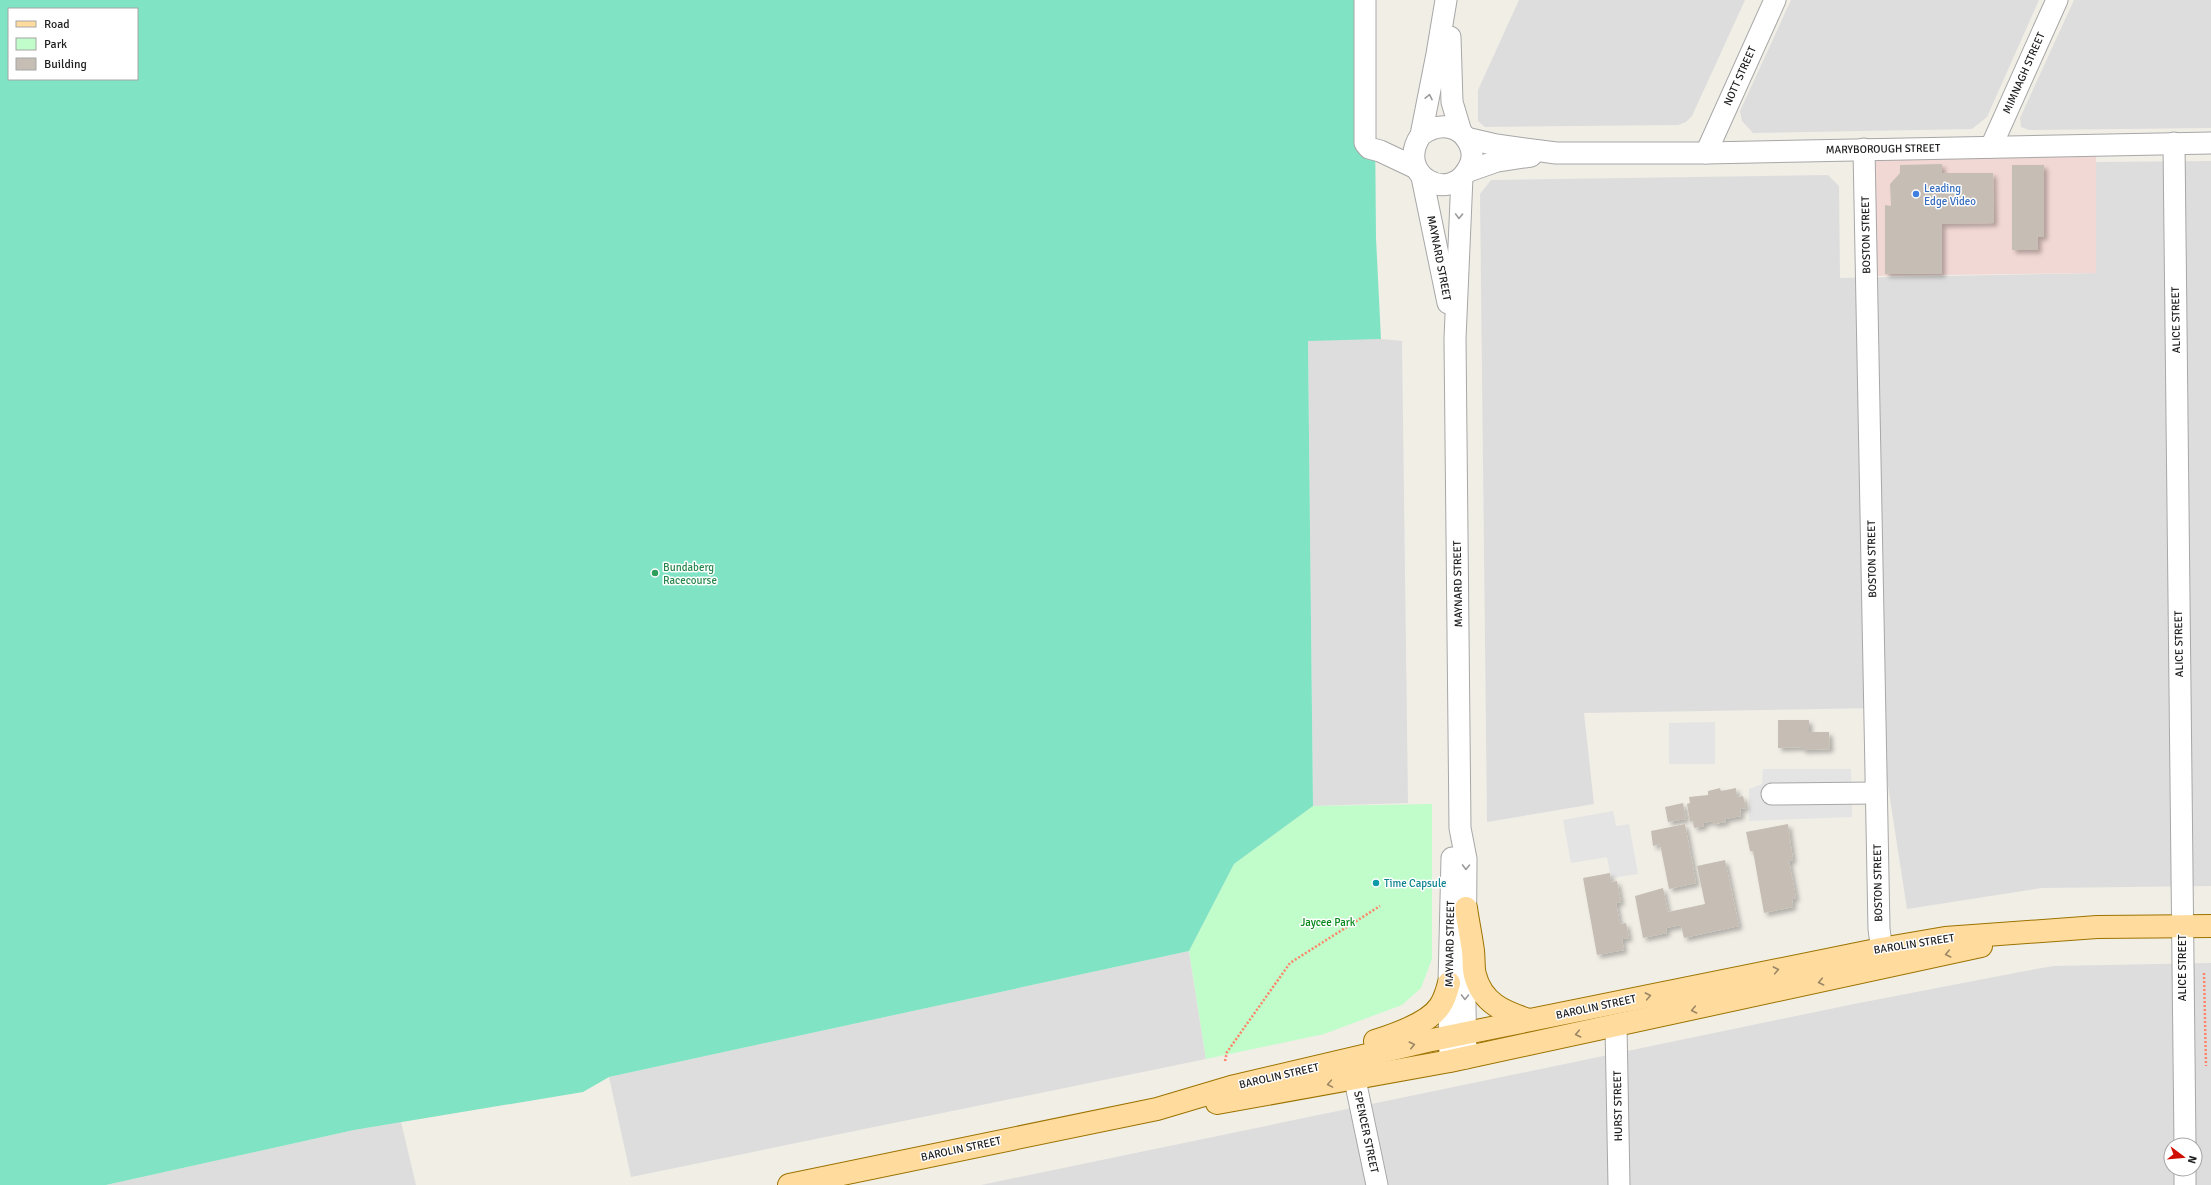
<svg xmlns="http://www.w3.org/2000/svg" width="2211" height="1185" font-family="Signika,sans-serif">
	<defs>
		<filter id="shadow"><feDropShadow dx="3.5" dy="3.5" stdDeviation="2" flood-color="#0004"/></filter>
	</defs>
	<rect width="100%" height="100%" fill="#f1eee6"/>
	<g fill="#dedddd" fill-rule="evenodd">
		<path d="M1519,0H1745L1692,116L1686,122L1678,125L1485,127L1478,121V90Z"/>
		<path d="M1791,0H2039L1987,117L1972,129L1753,133L1742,121L1740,111Z"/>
		<path d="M2074,0H2211V128L2029,130L2021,127L2020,118Z"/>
		<path d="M2211,161V886L2042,888L1907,909L1876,708L1584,713L1594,804L1487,822L1480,194L1491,180L1828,175L1839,186L1840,278L2096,273V162Z"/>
		<path d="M1381,339L1402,341L1408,803L1313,806L1308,340Z"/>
		<path d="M1189,951L1206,1059L631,1177L609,1077Z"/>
		<path d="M2211,963V1185H981L1854,1004L2020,972L2053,966ZM2171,1145H2195V1169H2171Z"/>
		<path d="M401,1122L416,1185H106L354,1130Z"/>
	</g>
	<path fill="#f2d8d4" d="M2096,147V273L1869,276L1866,151Z"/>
	<path fill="#c1fdca" d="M1432,804V959L1421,988L1402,1005L1324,1034L1206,1059L1189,951L1234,864L1313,806Z"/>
	<path fill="#80e4c4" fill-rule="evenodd" d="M0,0H1374L1376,238L1381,339L1308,341L1313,806L1234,864L1189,951L609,1077L583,1092L354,1130L106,1185H0ZM9,9H137V79H9Z"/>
	<g fill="#e4e4e4">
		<path d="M1715,722V764H1669V723Z"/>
		<path d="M1763,769H1851L1852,817L1749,821V789L1762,784Z"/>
		<path d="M1613,811L1616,826L1629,824L1638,874L1611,878L1607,857L1571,863L1563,820Z"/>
	</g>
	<g fill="#c6beb5" filter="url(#shadow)">
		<path d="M1942,164V173H1993L1994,223L1942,224V274H1885V205L1891,206L1890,184L1900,173V165Z"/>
		<path d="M2012,165H2044V237H2038V250H2012Z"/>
		<path d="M1778,720H1809V732H1829L1830,749L1802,750V747L1778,748Z"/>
		<path d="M1720,788L1721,791L1736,788L1737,797L1743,796L1746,808L1740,809L1741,816L1725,819L1726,822L1714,824L1713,821L1703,823L1704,826L1694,828L1693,821L1690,822L1687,804L1690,803L1689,797L1708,795V791Z"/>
		<path d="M1683,803L1686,819L1668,822L1665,807Z"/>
		<path d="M1685,824L1696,883L1669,889L1660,844L1653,846L1651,831Z"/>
		<path d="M1788,824L1793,860L1789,861L1796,898L1792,899L1793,907L1764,913L1753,851H1750L1746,832Z"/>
		<path d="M1725,860L1739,926L1684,938L1681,925L1666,928L1667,933L1643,938L1635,896L1663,888L1668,912L1705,904L1697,866Z"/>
		<path d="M1610,873L1611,882L1617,881L1621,902L1616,903L1620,924L1626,923L1629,938L1622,939L1624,950L1597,955L1583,878Z"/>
	</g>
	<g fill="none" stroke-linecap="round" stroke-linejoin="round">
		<defs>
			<g id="minor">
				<path d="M1365,0V143L1369,148L1380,151L1416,168"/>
				<path d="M1450,37L1452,102L1461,132"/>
				<path d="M1421,135C1437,123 1459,123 1469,143C1473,151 1473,160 1469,167C1450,206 1394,174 1421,135L1437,54L1446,0"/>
				<path d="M1466,138L1496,145L1556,153H1706L2211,143"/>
				<path d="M2174,143L2185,1145"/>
				<path d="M1991,147L2057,0"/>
				<path d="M1864,149L1879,929L1884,966"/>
				<path d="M1706,153L1775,0"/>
				<path d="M1466,172L1497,161L1531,156"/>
				<path d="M1422,177L1448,303"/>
				<path d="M1462,177L1455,339L1460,828L1466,859L1465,1007L1466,1058"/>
				<path d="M1772,794L1876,793"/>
				<path d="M1616,1026L1619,1185"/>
				<path d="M1450,1061L1449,983L1452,858"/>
				<path d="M1355,1080L1377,1185"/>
				<path d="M2185,1169V1185"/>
			</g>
			<g id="major">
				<path d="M1466,908C1468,922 1471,936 1473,951C1474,959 1473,968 1475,975C1482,1003 1504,1012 1529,1020"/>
				<path d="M1375,1041C1394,1035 1428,1024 1440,1006C1444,1000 1447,991 1449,983"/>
				<path d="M1217,1103L1450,1061L1981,946"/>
				<path d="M789,1185L1157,1109L1231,1087L1427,1041L1881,949L1945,938L2097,927L2211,926"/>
			</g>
		</defs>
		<use href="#minor" stroke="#a7a7a7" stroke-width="23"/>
		<use href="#major" stroke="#9c7300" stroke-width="24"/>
		<g stroke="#ff8369" stroke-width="2.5" stroke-dasharray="2 2" stroke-linecap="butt">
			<path d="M2204,973L2206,1066"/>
			<path d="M1225,1061L1227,1052L1290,963L1380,906"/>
		</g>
		<use href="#minor" stroke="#fff" stroke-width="21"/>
		<use href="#major" stroke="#ffdb9d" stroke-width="22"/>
	</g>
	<defs><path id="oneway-chevron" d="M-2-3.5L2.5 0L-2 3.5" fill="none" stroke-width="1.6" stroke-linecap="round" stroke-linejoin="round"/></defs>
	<g stroke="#9b9b9b">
		<use href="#oneway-chevron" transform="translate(1429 97) rotate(-78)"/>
		<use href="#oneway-chevron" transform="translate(1459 216) rotate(92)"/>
		<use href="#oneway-chevron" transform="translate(1466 867) rotate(91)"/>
		<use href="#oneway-chevron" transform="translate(1465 997) rotate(91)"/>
	</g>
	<g stroke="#9b8765">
		<use href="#oneway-chevron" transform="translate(1948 954) rotate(167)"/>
		<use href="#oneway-chevron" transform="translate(1776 970) rotate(-11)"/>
		<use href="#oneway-chevron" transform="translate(1821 982) rotate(168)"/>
		<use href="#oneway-chevron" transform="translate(1648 996) rotate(-11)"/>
		<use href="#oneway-chevron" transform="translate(1694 1010) rotate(168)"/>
		<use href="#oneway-chevron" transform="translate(1578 1034) rotate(168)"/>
		<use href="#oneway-chevron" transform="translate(1412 1045) rotate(-13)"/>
		<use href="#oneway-chevron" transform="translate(1330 1084) rotate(170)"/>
	</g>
	<circle fill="#3f7fe0" stroke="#fff" stroke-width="1.5" cx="1916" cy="194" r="4"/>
	<circle fill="#2e9e5b" stroke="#fff" stroke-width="1.5" cx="655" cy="573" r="4"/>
	<circle fill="#0f9aa8" stroke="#fff" stroke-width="1.5" cx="1376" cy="883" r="4"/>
	<g text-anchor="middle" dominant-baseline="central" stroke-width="3" stroke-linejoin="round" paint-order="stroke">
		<g font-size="11" fill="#202020" stroke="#fff">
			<text transform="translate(2024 73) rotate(-66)">MIMNAGH STREET</text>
			<text transform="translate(1740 76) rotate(-66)">NOTT STREET</text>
			<text transform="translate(1883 149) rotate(-1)">MARYBOROUGH STREET</text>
			<text transform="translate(1866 235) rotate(-91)">BOSTON STREET</text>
			<text transform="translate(1439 258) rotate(79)">MAYNARD STREET</text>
			<text transform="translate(2176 320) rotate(-91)">ALICE STREET</text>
			<text transform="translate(1872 559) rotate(-91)">BOSTON STREET</text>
			<text transform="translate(1458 584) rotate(-91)">MAYNARD STREET</text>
			<text transform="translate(2179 644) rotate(-91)">ALICE STREET</text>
			<text transform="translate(1878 883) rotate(-91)">BOSTON STREET</text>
			<text transform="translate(1450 944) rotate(-89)">MAYNARD STREET</text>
			<text transform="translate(1914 944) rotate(-9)">BAROLIN STREET</text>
			<text transform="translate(2182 968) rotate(-90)">ALICE STREET</text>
			<text transform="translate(1596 1007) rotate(-12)">BAROLIN STREET</text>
			<text transform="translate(1279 1076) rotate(-13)">BAROLIN STREET</text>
			<text transform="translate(1618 1106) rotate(-91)">HURST STREET</text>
			<text transform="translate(1366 1132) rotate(78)">SPENCER STREET</text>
			<text transform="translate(961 1149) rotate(-12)">BAROLIN STREET</text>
		</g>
		<g font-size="11" fill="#366cbe" stroke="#fff" text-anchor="start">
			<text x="1924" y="188">Leading<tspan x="1924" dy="13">Edge Video</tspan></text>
		</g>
		<g font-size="11" fill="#27864d" stroke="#fff" text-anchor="start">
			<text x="663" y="567">Bundaberg<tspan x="663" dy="13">Racecourse</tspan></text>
		</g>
		<g font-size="11" fill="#0d838f" stroke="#fff" text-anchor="start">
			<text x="1384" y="883">Time Capsule</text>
		</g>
		<g font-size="11" fill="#058719" stroke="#fff">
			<text x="1328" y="922">Jaycee Park</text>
		</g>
	</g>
	<rect x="8" y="8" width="130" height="72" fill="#ffffff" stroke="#a6a6a6"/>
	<rect x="16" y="21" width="20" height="6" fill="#ffdb9d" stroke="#a6a6a6"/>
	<text x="44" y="28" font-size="12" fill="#202020">Road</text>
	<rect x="16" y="38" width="20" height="12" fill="#c1fdca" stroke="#a6a6a6"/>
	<text x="44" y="48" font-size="12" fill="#202020">Park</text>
	<rect x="16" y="58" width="20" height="12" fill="#c6beb5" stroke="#a6a6a6"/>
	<text x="44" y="68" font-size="12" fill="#202020">Building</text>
	<g transform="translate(2183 1157) rotate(106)"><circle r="19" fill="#ffffff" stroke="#a6a6a6"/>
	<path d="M0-3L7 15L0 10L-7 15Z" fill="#d00e00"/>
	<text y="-6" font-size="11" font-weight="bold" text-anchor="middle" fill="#202020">N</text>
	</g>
</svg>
